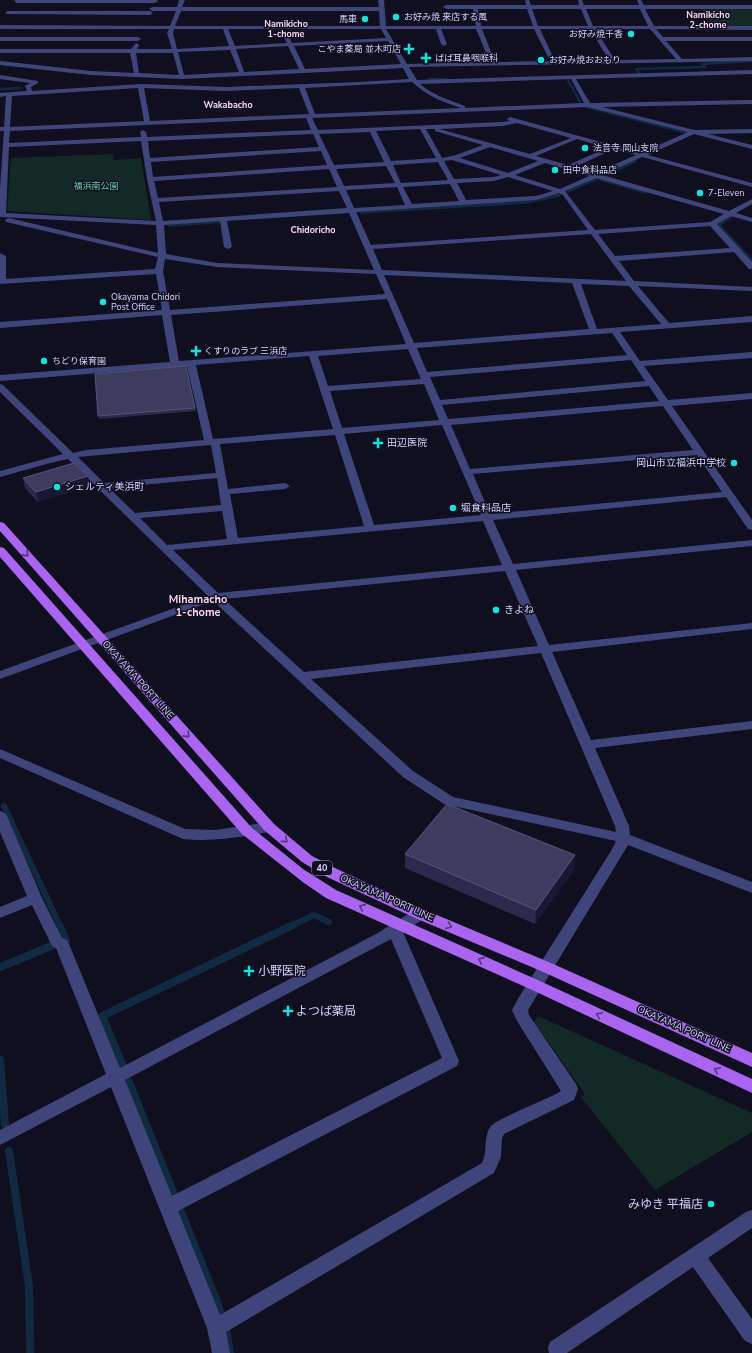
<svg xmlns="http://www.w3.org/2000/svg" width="752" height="1353" font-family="'Nunito Sans','Noto Sans JP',sans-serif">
	<rect width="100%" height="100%" fill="#100f20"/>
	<g fill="#132925">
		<path d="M701,8H752V26H712Z"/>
		<path d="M113,154L114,160L141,158L151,220L7,211L11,158Z"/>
		<path d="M538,1016L752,1113V1132L655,1190L581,1097L585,1094L534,1022Z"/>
	</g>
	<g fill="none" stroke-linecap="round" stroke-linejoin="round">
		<g stroke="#122a41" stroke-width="2.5">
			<path d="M635,75H641L636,69L705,67L702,64L752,61"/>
			<path d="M429,79H447"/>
			<path d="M568,80L580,102"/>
			<path d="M0,89L20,88"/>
			<path d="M587,107L688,133"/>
		</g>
		<g stroke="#122a41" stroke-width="3.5">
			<path d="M603,176L635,161"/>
			<path d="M597,178L646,192"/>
			<path d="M568,191L598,178"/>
			<path d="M361,212L526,202L559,195"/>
			<path d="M726,214L732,216L718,225L752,261"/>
			<path d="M169,225L226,221"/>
		</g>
		<g stroke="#122a41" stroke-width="6">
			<path d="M4,806L60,926"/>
			<path d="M291,926L314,915L329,922"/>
		</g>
		<g stroke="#122a41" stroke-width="8">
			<path d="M0,967L66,940L59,925"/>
			<path d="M0,1060L5,1124"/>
			<path d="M122,1064L102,1016L293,925"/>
			<path d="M129,1082L216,1299L226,1329L230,1353"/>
			<path d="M9,1151L29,1286L30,1353"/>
		</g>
		<g fill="#3f447a" fill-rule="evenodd">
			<path d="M14,0H157L158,1L155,3H16Z"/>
			<path d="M179,0H185L182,7H379L378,0H384L386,26H476L473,9H446L443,7L446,5H526L525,0H529L531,5H579L578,0H582L584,5H639L637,0H641L644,5H752V9H645L654,26H752V30L656,29L663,37H752V41H666L682,59L752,57V61L409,67L417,80L752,70V74L576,79L590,103L752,100V104L602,107L694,130L752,129V133L708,134L752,145V149L694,134L648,155L752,183V187L642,157L602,175L729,211L752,199V204L736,213L752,218V222L731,216L717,224L752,262V269H749L734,252L619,261L634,281L752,287V291L638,286L669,323L752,316V322L620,332L640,361L752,352V358L644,366L668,400L752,393V399L672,406L752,520V530L748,529L726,497L493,520L513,564L752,540V546L516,570L549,645L752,623V629L552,652L591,740L752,721V729L595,748L629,826L630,835L752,882V893L628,845L528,1010L529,1015L576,1084L578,1089L574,1100L504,1134L502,1138L501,1157L494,1173L226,1332L230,1353H212L207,1328L111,1087L0,1145V1130L106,1074L56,948L52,946L32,905L0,918V907L27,896L0,832V811L5,813L7,816L42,898L62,938L67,940L69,944L120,1068L376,934L415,910L420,909L425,910L427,914L425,918L403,932L459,1061L457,1066L178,1211L220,1315L482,1163C488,1151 483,1139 490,1127C495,1119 549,1099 561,1091L517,1021L512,1010L519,997L611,851L616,841L444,804L403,777L213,601L0,679V671L208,596L68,459L50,463L0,477V471L63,454L0,392V384L3,385L73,453L86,450L204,440L187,366L0,381V375L170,362L162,315L0,328V322L162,310L156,274L0,284V253L6,256V279L155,269L158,257L6,222L5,220L9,218L158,253L156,225L0,217V188L4,131H0V127H4L6,96L0,97V93L27,91L25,86L30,83L0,79V75L38,81V83L31,87L32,91L141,84L226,87L359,82L409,79L403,68L182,79L91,75L0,65V61L91,71L134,73L130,53H0V49H131L136,43L139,45L137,49H172L167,33L169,29H0V25L170,26L176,11H152L149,9L152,7H177ZM478,9H527L533,26H481ZM532,9H581L588,26H538ZM586,9H640L648,26H593ZM181,11H379L380,26H175ZM174,29H223L229,46L177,49L173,33ZM228,29H381L386,38L292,43L289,37L287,36L284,38L287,43L235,46ZM386,29H436L441,44L444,46L447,44L441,29H476L490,62L407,64ZM482,29H534L550,61L495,62ZM540,29H590L609,60L555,61ZM595,29H650L676,59L615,60ZM388,41L401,64L305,69L294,46ZM288,46L299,69L244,72L236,49ZM230,50L239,72L184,75L178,52ZM136,53H173L179,75L139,73ZM571,79L584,103L465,108V106C449,100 433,95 420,84ZM412,82C427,96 441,101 461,108L315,114L305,88ZM138,88L144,121L10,127L12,96ZM144,88L226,91L299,88L309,114L150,121ZM588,107L688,132L641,153L510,117L507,119L509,121L503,122L318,130L312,118ZM306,118L311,130L147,137L146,132L143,130L140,132L141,137L9,143L10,131ZM517,123L571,138L530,154L439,129L503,126ZM420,129L436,158L391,161L376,131ZM426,129H435V131L483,145L456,155L442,158ZM370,132L384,162L334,165L319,134ZM313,134L319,147L150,158L148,141ZM577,139L607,148L568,165L536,156ZM141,141L147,179L156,221L6,213L9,147ZM490,147L538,161L508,173L460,158ZM614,149L636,155L595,173L575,167ZM321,151L327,165L153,177L151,162ZM452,160L501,175L494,177L454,179L444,161ZM438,162L448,180L401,183L393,165ZM545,163L589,176L560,189L515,175ZM386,166L395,183L344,186L336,169ZM329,169L337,187L158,198L154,181ZM508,177L553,191L536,196L466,200L457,183L494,181ZM596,178L724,214L710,222L595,230L565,191ZM450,184L459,201L412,204L403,187ZM397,187L405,205L354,208L346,190ZM339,191L347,208L163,221L159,202ZM559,193L563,195L588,230L371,245L356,212L536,200ZM349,213L374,270L217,263L166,254L164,225L220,221L224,247L228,249L232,247L227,221ZM710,226L730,248L615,256L598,234ZM591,234L626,281L382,270L373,249ZM165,259L217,267L376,274L385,294L170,310L163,271ZM384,275L572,283L589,329L414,343ZM581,284L629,286L661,324L597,329ZM387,299L406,344L179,361L171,315ZM612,333L627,355L427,372L417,348ZM408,349L421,379L328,386L318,356ZM309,356L333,429L213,439L196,365ZM631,360L645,381L440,400L430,377ZM424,384L439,420L342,428L330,391ZM649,386L659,401L448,419L442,405ZM663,406L693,450L470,469L451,425ZM442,425L481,515L374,525L344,434ZM335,435L364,526L238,538L230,494L285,489L290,486L285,483L228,489L220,444ZM211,445L216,473L104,483L78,457ZM697,455L722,492L490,514L473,474ZM217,478L221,505L135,513L109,488ZM222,511L227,539L167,545L140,518ZM483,521L502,565L218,593L173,550ZM505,571L538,646L304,672L224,599ZM541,653L615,826L616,832L453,797L413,771L311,679ZM391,939L442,1058L172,1196L125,1080Z"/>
			<path d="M8,11H150L153,13L150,15L6,14V12Z"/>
			<path d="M0,37H138L141,39L138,41H0Z"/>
			<path d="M0,749L185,829L215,830L269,822L274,824L276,827L274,830L269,832C240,837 212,842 183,839L0,758Z"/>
			<path d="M752,1210V1228L708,1258L752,1319V1344L745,1341L693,1267L567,1353H549L548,1348L550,1342L746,1212Z"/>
		</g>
		<g fill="#a964f0" fill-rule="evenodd">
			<path d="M0,522L4,523L274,824L312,856L337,869L425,910L551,963L752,1053V1067L541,971L415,918L327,877L302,862L264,830L0,531Z"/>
			<path d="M0,547L4,548L252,828L303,869L336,890L540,981L752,1079V1093L530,989L326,898L304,883L242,834L0,557Z"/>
		</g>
	</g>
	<g fill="#2c2a4c">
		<path d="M95,374L195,408L196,411L99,419Z"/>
		<path d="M23,478L89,486L38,502L25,488Z"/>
		<path d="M405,854L574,870L535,924L405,868Z"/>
	</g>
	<g fill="#191733">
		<path d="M88,476L89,486L38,502L36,492Z"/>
		<path d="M575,855L574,870L535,924L536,910Z"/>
	</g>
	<g fill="#3d3c5f" stroke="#555477">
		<path d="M186,366L195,408L98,416L95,374Z"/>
		<path d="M74,463L88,476L36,492L23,478Z"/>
		<path d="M447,804L575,855L536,910L405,854Z"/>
	</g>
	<defs><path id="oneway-chevron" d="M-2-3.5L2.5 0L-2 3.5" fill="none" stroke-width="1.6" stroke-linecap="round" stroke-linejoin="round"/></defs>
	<g stroke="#55357e">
		<use href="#oneway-chevron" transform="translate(26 554) rotate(48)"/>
		<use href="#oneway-chevron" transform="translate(187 735) rotate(48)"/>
		<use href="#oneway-chevron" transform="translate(285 840) rotate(40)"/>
		<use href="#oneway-chevron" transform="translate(362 907) rotate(-156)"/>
		<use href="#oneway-chevron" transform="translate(449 926) rotate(23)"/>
		<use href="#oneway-chevron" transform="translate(481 960) rotate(-156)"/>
		<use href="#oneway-chevron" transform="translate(599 1015) rotate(-155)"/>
		<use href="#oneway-chevron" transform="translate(717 1070) rotate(-155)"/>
	</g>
	<g fill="#16e3dc" stroke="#100f20" stroke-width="1.5">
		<circle cx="396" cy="17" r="4"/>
		<circle cx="365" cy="19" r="4"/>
		<circle cx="631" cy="34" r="4"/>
		<path d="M407 43h4v4h4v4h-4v4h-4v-4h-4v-4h4z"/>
		<path d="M424 52h4v4h4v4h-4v4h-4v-4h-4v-4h4z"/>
		<circle cx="541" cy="60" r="4"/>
		<circle cx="585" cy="148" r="4"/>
		<circle cx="555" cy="170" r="4"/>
		<circle cx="700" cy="193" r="4"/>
		<circle cx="103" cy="302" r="4"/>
		<path d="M194 345h4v4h4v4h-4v4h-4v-4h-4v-4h4z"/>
		<circle cx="44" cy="361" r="4"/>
		<path d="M376 437h4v4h4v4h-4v4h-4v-4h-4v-4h4z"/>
		<circle cx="734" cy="463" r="4"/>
		<circle cx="57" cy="487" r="4"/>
		<circle cx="453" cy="508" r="4"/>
		<circle cx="496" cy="610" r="4"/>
		<path d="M247 965h4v4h4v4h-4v4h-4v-4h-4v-4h4z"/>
		<path d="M286 1005h4v4h4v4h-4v4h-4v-4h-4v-4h4z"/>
		<circle cx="711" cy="1204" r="4"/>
	</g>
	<g text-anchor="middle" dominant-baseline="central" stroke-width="3" stroke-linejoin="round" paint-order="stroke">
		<g font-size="9" font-weight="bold" fill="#fbd4f2" stroke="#100f20">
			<text x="708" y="15">Namikicho<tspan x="708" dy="10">2-chome</tspan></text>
			<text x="286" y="24">Namikicho<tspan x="286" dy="10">1-chome</tspan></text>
			<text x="228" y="105">Wakabacho</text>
			<text x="313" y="230">Chidoricho</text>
		</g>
		<g font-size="9" fill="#d2d3fb" stroke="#100f20" text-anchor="start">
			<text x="404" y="17">お好み焼 来店する風</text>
			<text x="357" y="19" text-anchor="end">馬車</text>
			<text x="623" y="34" text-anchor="end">お好み焼千香</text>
			<text x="401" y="49" text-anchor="end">こやま薬局 並木町店</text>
			<text x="435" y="58">ばば耳鼻咽喉科</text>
			<text x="549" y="60">お好み焼おおもり</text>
			<text x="593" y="148">法音寺 岡山支院</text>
			<text x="563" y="170">田中食料品店</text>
			<text x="708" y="193">7-Eleven</text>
			<text x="111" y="297">Okayama Chidori<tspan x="111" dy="10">Post Office</tspan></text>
			<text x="204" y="351">くすりのラブ 三浜店</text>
			<text x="52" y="361">ちどり保育園</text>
		</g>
		<g font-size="9" fill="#66d3a9" stroke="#100f20">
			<text x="96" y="186">福浜南公園</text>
		</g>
		<rect fill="#100f20" stroke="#9898b9" stroke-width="1" x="312" y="861" width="20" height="14" rx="3"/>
		<g font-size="9" font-weight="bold" fill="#d2d3fb">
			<text x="322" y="868">40</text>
		</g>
		<g font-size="10" fill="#d2d3fb" stroke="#100f20" text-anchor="start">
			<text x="387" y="443">田辺医院</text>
			<text x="726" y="463" text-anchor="end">岡山市立福浜中学校</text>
			<text x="65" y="487">シェルティ美浜町</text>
			<text x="461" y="508">堀食料品店</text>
			<text x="504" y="610">きよね</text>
		</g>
		<g font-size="10" fill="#d2d3fb" stroke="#100f20">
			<text transform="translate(138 680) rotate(48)">OKAYAMA PORT LINE</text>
			<text transform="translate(387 898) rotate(24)">OKAYAMA PORT LINE</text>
			<text transform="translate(684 1029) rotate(24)">OKAYAMA PORT LINE</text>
		</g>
		<g font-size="11" font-weight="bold" fill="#fbd4f2" stroke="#100f20">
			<text x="198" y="599">Mihamacho<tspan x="198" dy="13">1-chome</tspan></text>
		</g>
		<g font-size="12" fill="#d2d3fb" stroke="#100f20" text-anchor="start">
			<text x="258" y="971">小野医院</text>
			<text x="296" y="1011">よつば薬局</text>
			<text x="703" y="1204" text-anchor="end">みゆき 平福店</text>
		</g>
	</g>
</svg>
